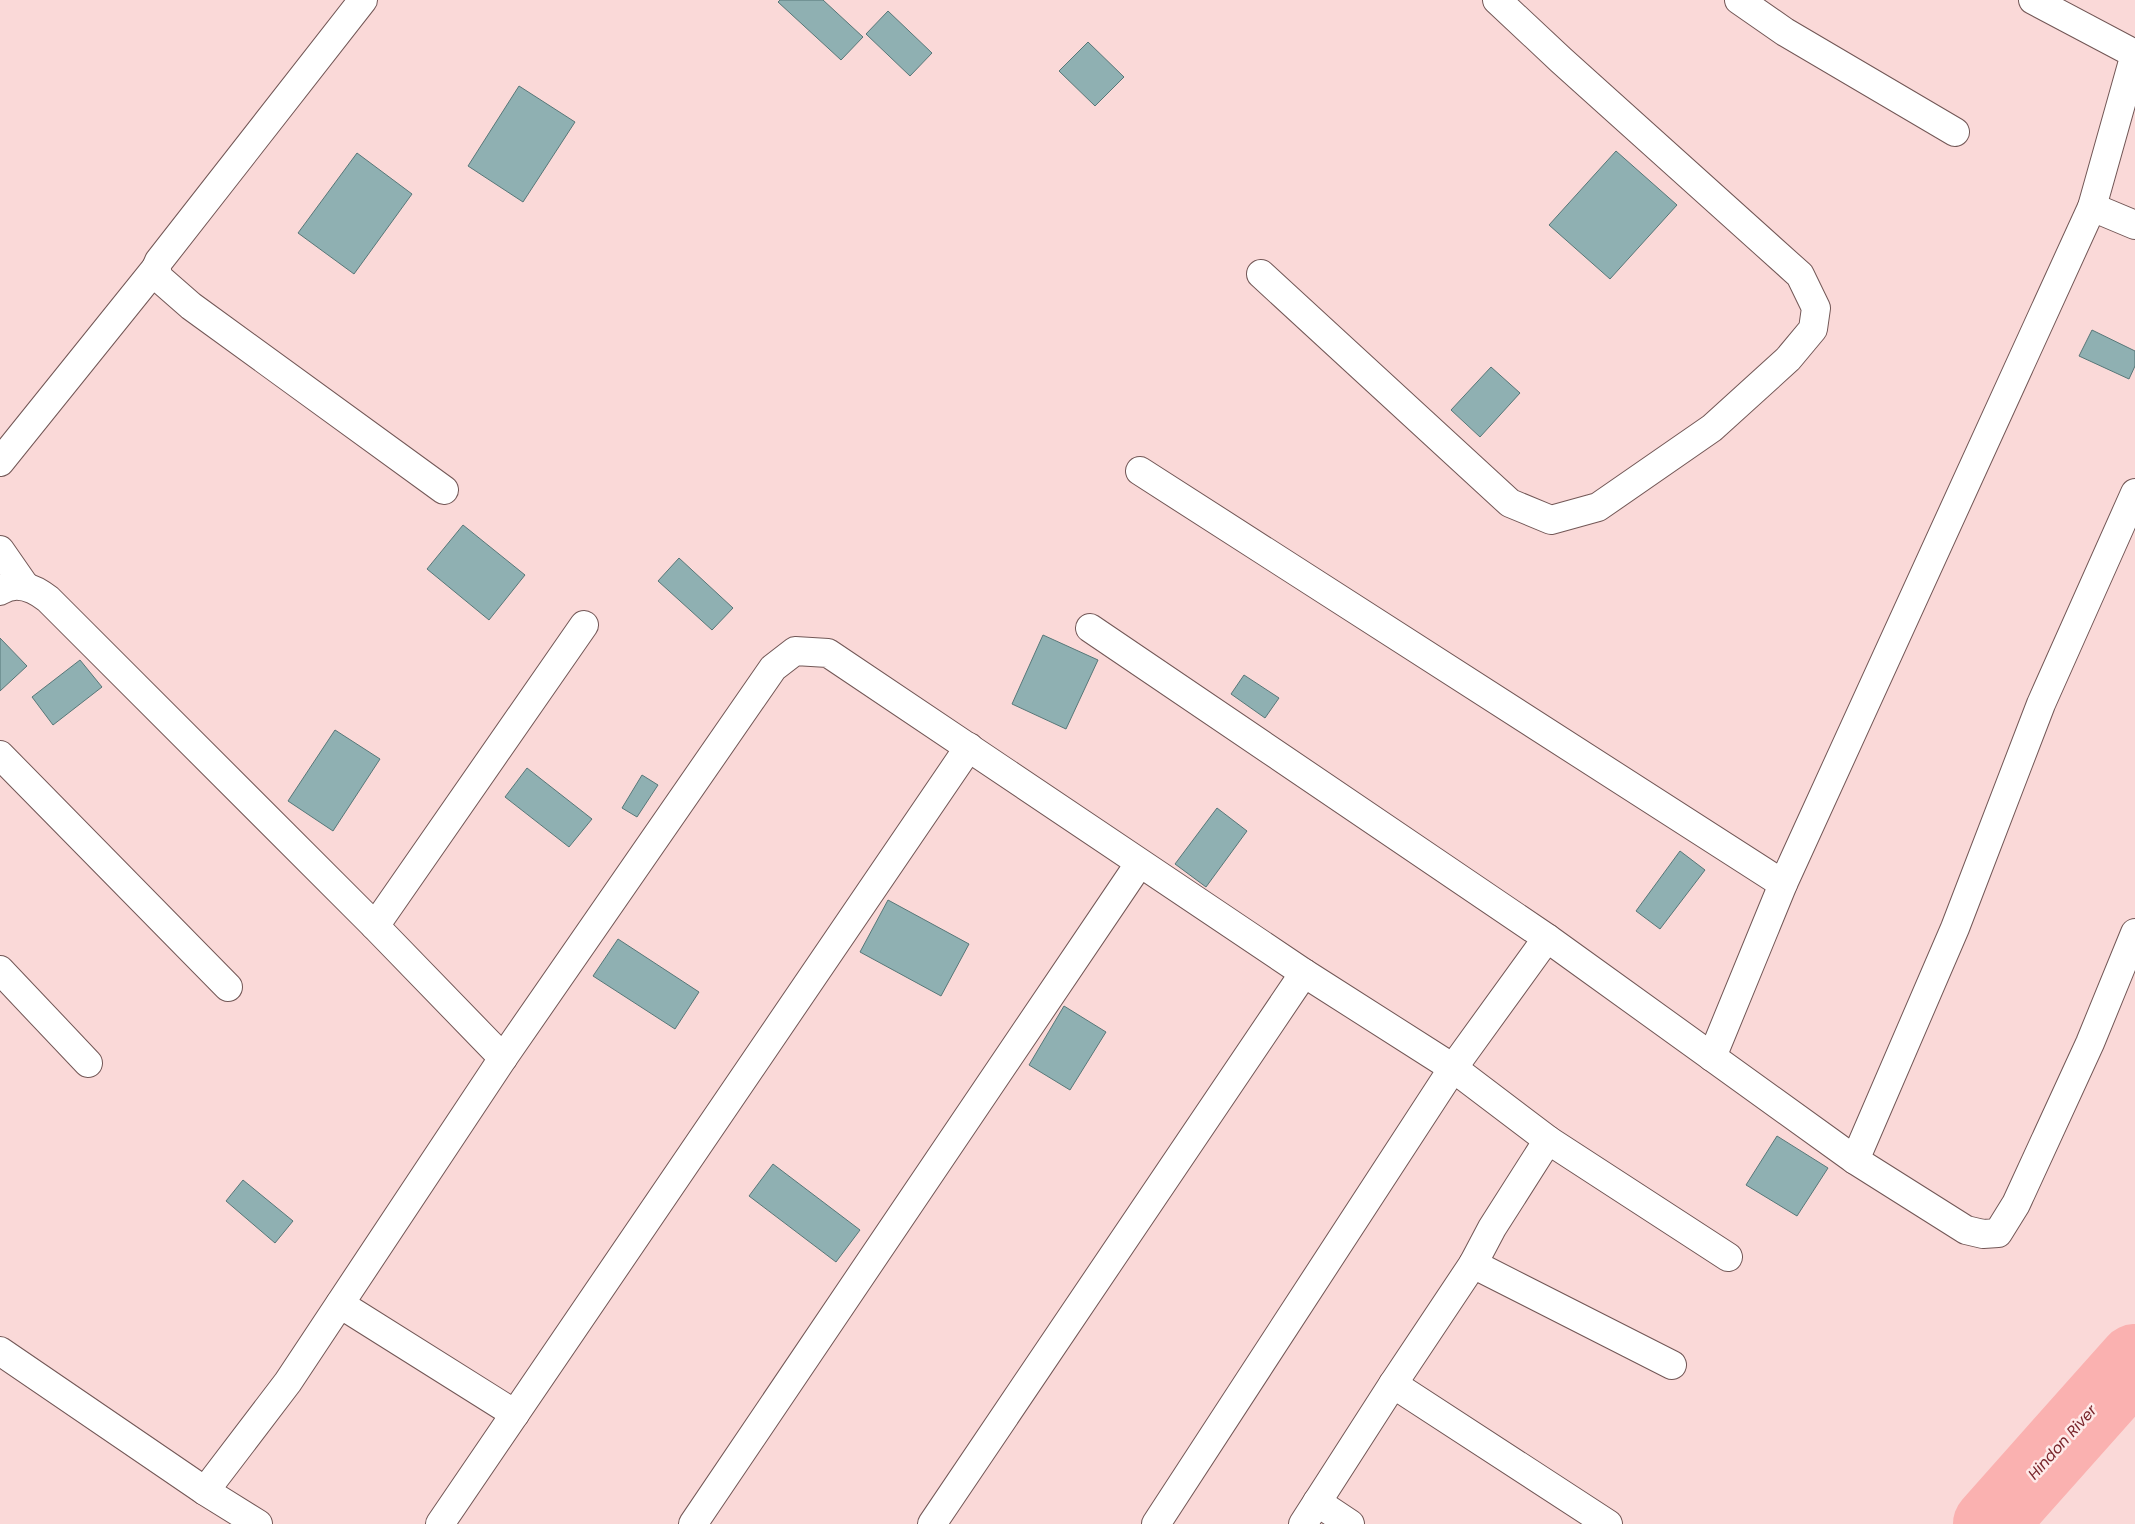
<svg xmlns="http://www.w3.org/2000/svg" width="2135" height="1524" font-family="Poppins,sans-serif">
	<rect width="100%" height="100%" fill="#fad9d8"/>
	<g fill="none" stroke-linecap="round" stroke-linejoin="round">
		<path stroke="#fab1b0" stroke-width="74" d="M1990,1524L2135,1361"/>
	</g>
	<g fill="#8fb0b2" stroke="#577778">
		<path d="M780,0H823L863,37L841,60L778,2Z"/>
		<path d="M888,11L932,53L910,76L866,34Z"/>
		<path d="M1088,42L1124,77L1095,106L1059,71Z"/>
		<path d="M519,86L575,122L523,202L468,166Z"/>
		<path d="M1616,151L1677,205L1610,279L1549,225Z"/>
		<path d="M357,153L412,194L354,274L298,233Z"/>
		<path d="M2092,330L2135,351V366L2129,379L2079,356Z"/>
		<path d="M1491,367L1520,393L1480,437L1451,410Z"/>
		<path d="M463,525L525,575L489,620L427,569Z"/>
		<path d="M679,558L733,608L712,630L658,581Z"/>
		<path d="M1043,635L1098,660L1066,729L1012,704Z"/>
		<path d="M0,638L27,666L0,691Z"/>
		<path d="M80,660L102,687L53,725L32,697Z"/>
		<path d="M1244,675L1279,698L1265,718L1231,694Z"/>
		<path d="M335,730L380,759L333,831L288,801Z"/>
		<path d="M527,768L592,819L569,847L505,797Z"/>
		<path d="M642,775L658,785L637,817L622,808Z"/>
		<path d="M1217,808L1247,831L1206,887L1175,864Z"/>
		<path d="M1680,851L1705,870L1660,929L1636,911Z"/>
		<path d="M888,900L969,944L941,996L860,952Z"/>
		<path d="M618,939L699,992L675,1029L593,976Z"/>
		<path d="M1064,1006L1106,1032L1070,1090L1029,1065Z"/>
		<path d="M1777,1136L1828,1168L1797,1216L1746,1185Z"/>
		<path d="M773,1164L860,1230L836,1262L749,1196Z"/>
		<path d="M243,1180L293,1221L275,1243L226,1201Z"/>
	</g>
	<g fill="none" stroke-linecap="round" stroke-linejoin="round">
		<defs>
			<g id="street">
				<path d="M363,0L159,261L156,268L159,278L191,306L444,490"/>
				<path d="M1739,0L1785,32L1955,132"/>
				<path d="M2033,0L2135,54"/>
				<path d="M2092,207L2135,225"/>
				<path d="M1261,274L1510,503L1551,520L1598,507L1712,428L1788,359L1813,329L1816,308L1800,275L1561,60L1497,0"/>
				<path d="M0,462L156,268"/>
				<path d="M1140,471L1783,884"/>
				<path d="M0,550L25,586"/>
				<path d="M0,591C16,580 34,588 48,599L375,926L503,1058"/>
				<path d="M1090,628L1547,938L1855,1160L1966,1230L1983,1234L1998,1233L2016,1204L2090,1043L2135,933"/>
				<path d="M0,755L228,987"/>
				<path d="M375,926L584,625"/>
				<path d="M0,970L88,1063"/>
				<path d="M1712,1057L1783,884L2092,207L2135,54"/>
				<path d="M1548,1140L1728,1257"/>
				<path d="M1855,1160L1955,928L2041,704L2135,493"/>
				<path d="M1473,1264L1672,1365"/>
				<path d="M340,1304L515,1414"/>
				<path d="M0,1351L205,1491L258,1524"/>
				<path d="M1393,1384L1608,1524"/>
				<path d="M205,1491L288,1382L503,1058L773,668L795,651L828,653L1304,973L1453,1068L1548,1140L1492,1228L1473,1264L1393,1384L1303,1524"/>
				<path d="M1317,1502L1350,1524"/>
				<path d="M440,1524L969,747"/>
				<path d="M693,1524L1139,864"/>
				<path d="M932,1524L1304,973"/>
				<path d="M1156,1524L1453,1068L1547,938"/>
			</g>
		</defs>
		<use href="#street" stroke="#725756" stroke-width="30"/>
		<use href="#street" stroke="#fff" stroke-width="28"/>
	</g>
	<g text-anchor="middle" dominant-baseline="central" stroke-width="5" stroke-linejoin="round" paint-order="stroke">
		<g font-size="15" font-style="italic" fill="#79252b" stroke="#feeae9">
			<text transform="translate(2062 1442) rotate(-48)">Hindon River</text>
		</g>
	</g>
</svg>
